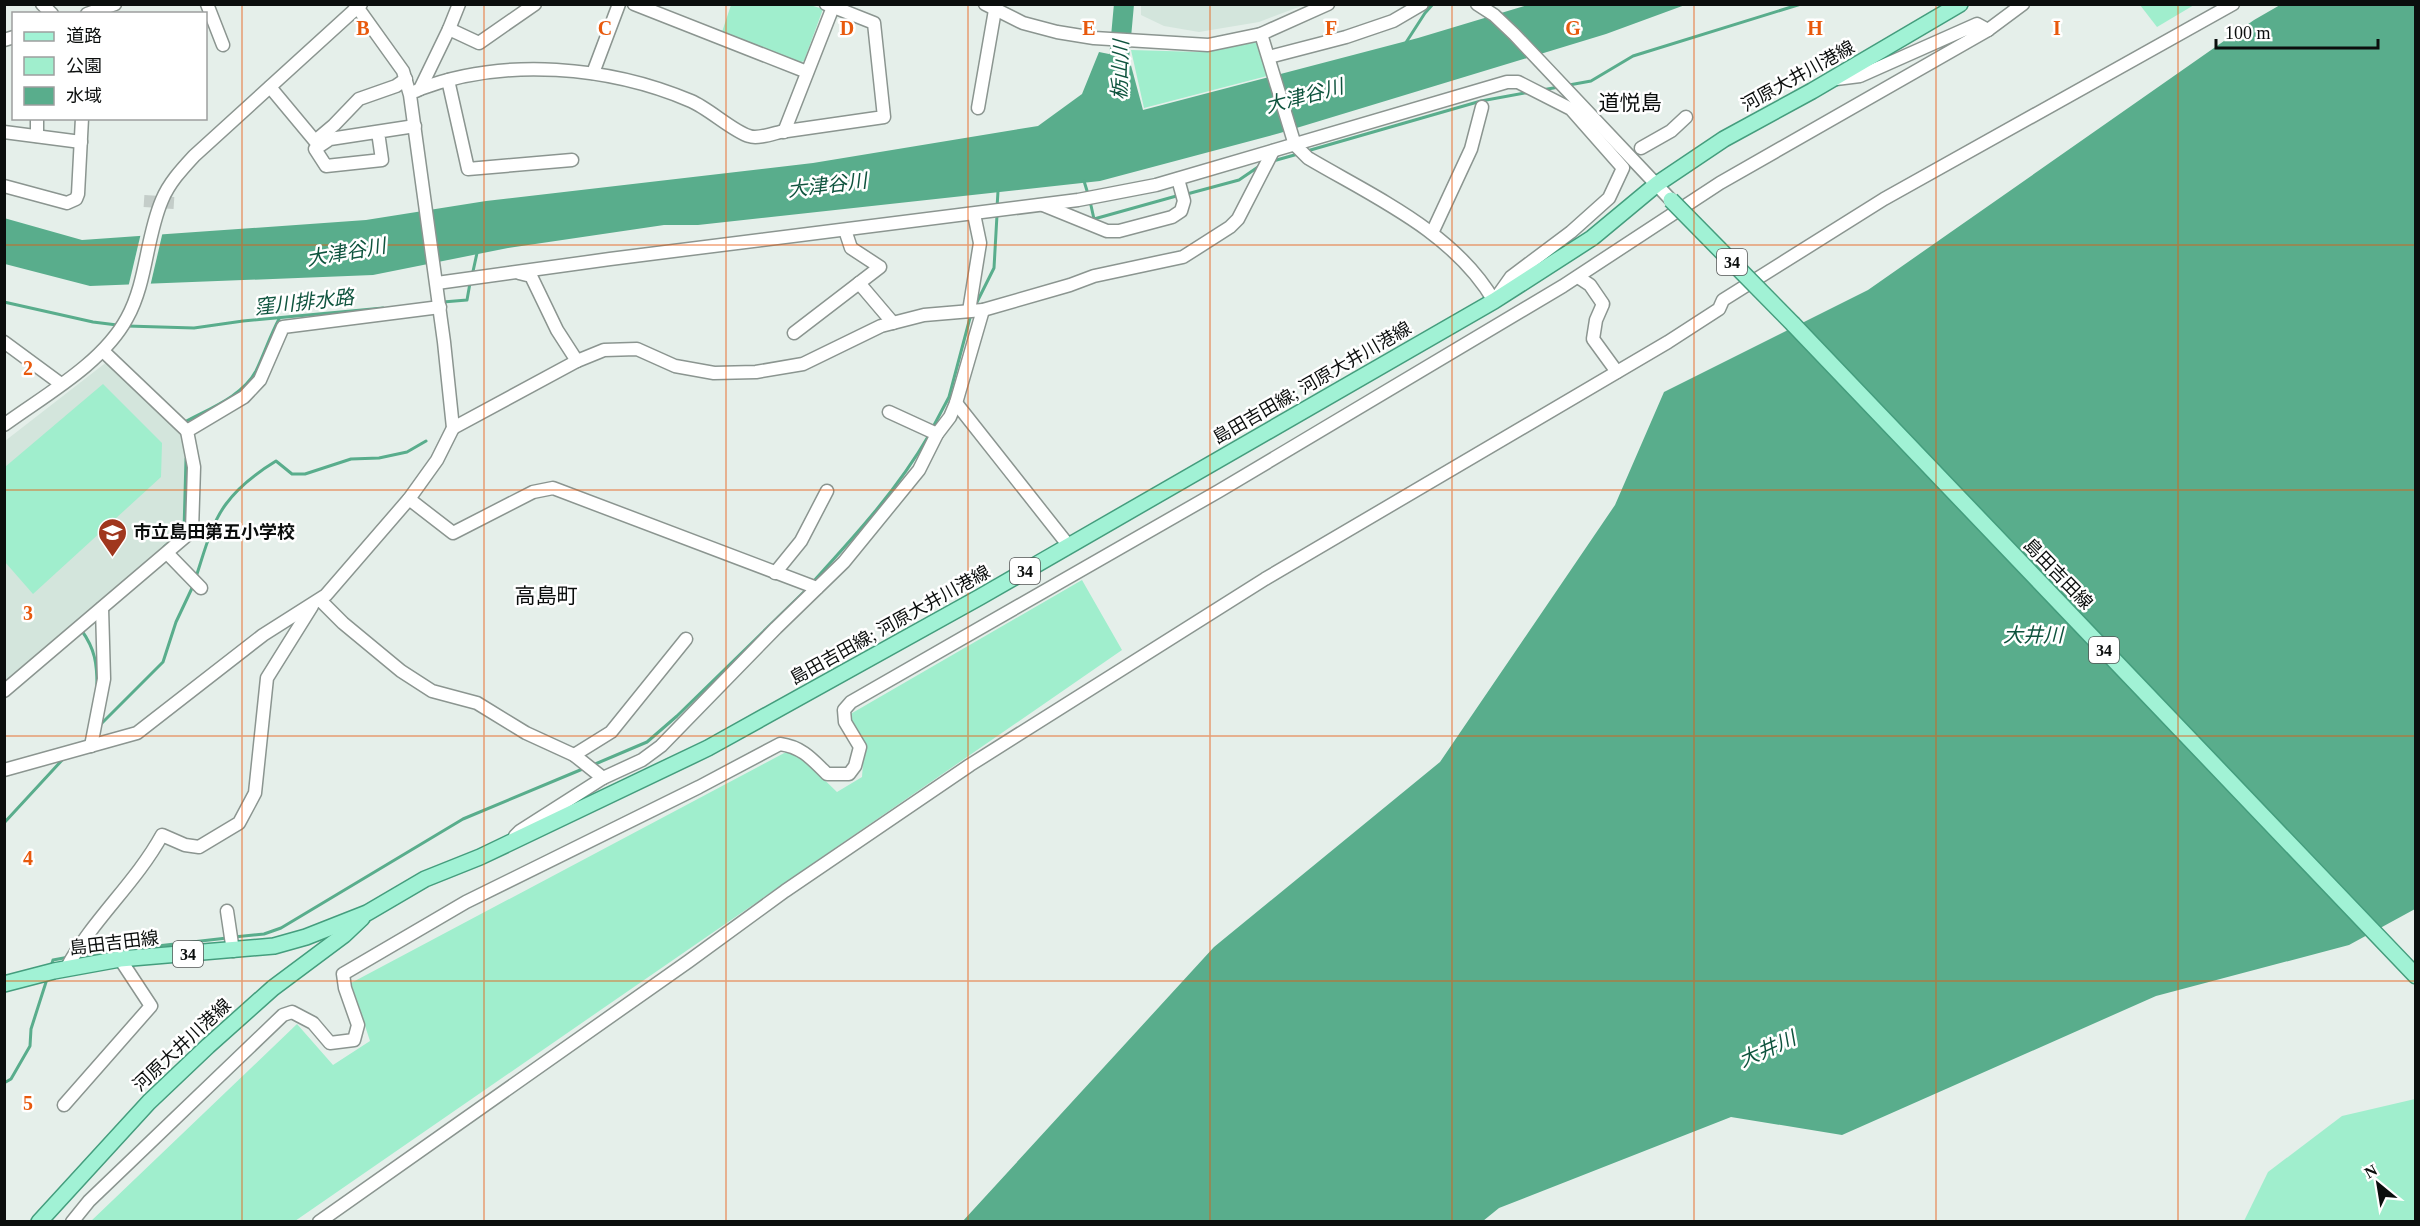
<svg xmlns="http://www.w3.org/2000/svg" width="2420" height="1226" font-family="'Times New Roman','Noto Sans JP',serif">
	<rect width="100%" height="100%" fill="#e5efea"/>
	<g fill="#d3e5dc">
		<path d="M1141,5V4L1304,5L1259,22L1199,32L1164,26L1141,15Z"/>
		<path d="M108,361L182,435L189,465L187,530L5,684V441Z"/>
	</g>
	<g fill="#a0eecd">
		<path d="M731,5H810L823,9L804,61L799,63L722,32Z"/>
		<path d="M2140,5H2194L2157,27Z"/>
		<path d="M1258,42L1267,76L1144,108L1131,50L1200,52Z"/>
		<path d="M103,384L162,443L161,477L33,594L5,562V467Z"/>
		<path d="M1082,580L1122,650L295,1221L90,1222L297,1024L333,1065L370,1041L351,983L788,751L807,763L837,792L862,777L864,750L847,716Z"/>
		<path d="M2415,1099V1221H2244L2268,1172L2342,1116Z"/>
	</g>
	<g fill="#59ad8c">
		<path d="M1528,5H1685L1606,34L1280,133L1100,181L698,225H664L508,248L373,275L90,286L5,264L4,218L82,240L366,220L486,201L813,163L1038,126L1082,94L1099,52L1129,58L1143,110L1418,38Z"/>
		<path d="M2280,5H2415V909L2349,945L2156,996L1842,1135L1731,1117L1499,1208L1483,1221L962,1222L1214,947L1440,762L1615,505L1664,392L1868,290L2254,20Z"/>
	</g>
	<path fill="#e5efea" d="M163,231L150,287L128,288L141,233Z"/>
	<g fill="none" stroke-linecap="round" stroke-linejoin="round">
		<g stroke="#59ad8c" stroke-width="3">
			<path d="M1405,44L1425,13L1433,4"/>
			<path d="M1569,85L1591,81L1633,56L1801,4"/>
			<path d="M1542,90L1559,87"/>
			<path d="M1307,151L1481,101L1530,92"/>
			<path d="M1273,161L1298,154"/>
			<path d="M1084,181L1088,194"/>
			<path d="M1187,194L1239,180L1261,165"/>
			<path d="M1090,201L1094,219L1180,195"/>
			<path d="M997,208L998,191"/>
			<path d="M472,276L477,253"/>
			<path d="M4,302L93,322L117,325"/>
			<path d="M443,302L467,300L470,283"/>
			<path d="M975,306L994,268L997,215"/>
			<path d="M127,326L194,328L243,321L383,308"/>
			<path d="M183,423C208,409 242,397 256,371C264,354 270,336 279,319"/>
			<path d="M932,429L949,397L971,314"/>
			<path d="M164,547L184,530L186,459"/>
			<path d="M196,577C204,553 211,524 226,504C239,486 258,472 276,461L292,474H305L351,459L379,458L407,452L426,441"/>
			<path d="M812,583C854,537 898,489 929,435"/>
			<path d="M82,631C95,649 97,664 97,686"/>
			<path d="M100,725L163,662L176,622L193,586"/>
			<path d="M593,765L647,742L677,716L808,588"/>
			<path d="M4,823L64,758"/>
			<path d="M234,937L264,934L281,928L463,819L585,768"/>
			<path d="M79,955L227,938"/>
			<path d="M51,967L53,960L69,957"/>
			<path d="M4,1083L11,1079L30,1046L31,1029L47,979"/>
		</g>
		<path stroke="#59ad8c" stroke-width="20" d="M1117,81L1124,4"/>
		<path stroke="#c4cdc9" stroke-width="12" stroke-dasharray="12 6" stroke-linecap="butt" d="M144,201L175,203"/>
		<defs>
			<g id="minor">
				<path d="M42,4L52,14"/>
				<path d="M207,4L223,45"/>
				<path d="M634,4L807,72"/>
				<path d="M985,4L1023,23L1057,32L1094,38L1208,45L1261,34L1328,4"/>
				<path d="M1477,4L1494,15L1514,34L1671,200"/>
				<path d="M87,14L115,4"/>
				<path d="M449,29L479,43L535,4"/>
				<path d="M1988,30L2023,4"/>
				<path d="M4,40L14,37"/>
				<path d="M1269,57L1346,37L1393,21L1422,4"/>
				<path d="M593,73L619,4"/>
				<path d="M448,80L468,169L572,160"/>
				<path d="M270,87L315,141L334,125L359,99L396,86L406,79"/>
				<path d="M420,89C504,57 609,66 691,101C708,108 734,132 749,136C757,139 772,134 780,132C815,127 849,122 884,117L874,23L826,4"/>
				<path d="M416,91L420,89L449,29L459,4"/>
				<path d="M978,108L995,10"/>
				<path d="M4,132L81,142"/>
				<path d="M378,132L382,160L326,166L315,149L330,139L415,126"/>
				<path d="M784,132L833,7"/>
				<path d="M37,136V118"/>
				<path d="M1641,148L1671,131L1686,117"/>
				<path d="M4,186L67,203L76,199L78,194L82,118"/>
				<path d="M1043,205L1107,231H1119L1172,217L1181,211L1184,201L1178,179"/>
				<path d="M1432,233L1471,149L1482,107"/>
				<path d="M519,273L531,276L557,330L577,361"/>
				<path d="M1578,277L1590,285L1603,304L1596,320L1593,339L1617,372"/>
				<path d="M437,283L610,259L1078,200L1156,185L1507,82H1518L1571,109L1623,168L1609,198L1571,232L1511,277L1494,301C1454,232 1374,197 1308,158L1295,145L1261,34"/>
				<path d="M859,283L893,323"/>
				<path d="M969,311L980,243L974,214"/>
				<path d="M794,333L880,267L851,248L845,230"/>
				<path d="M4,342L61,384"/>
				<path d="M103,351L187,431"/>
				<path d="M956,403L1069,546"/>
				<path d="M889,412L937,434"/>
				<path d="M4,425C45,395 103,363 127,318C147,282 146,237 162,200C169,183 182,169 194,156L361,4"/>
				<path d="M453,428L577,361L604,350L637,349L675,366L714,373L756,372L803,364L881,326L924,315L983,310L1070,285L1094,276L1183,257L1230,227L1238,219L1273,151"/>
				<path d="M409,499L453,533L533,492L553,488L817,588"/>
				<path d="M167,553L201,588"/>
				<path d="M775,573L801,541L827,491"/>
				<path d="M320,600L343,623L401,671L432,691L477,703L526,733L574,755L603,778"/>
				<path d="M4,691L192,531L194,467L187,431L244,397L260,380L283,327L440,307"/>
				<path d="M91,746L104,679L102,608"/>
				<path d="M574,755L611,732L686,639"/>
				<path d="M4,770L137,733L263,635L326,595L409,499L437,460L453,428L444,342L410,95L403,71L355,4"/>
				<path d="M515,836L520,831L603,778L642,760L661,746L776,628L844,562L919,470L937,434L950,417L956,403L983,310"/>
				<path d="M227,911L233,951"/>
				<path d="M66,969C92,920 135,884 162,835L185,845L199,847L239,823L255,793L267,678L312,606"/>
				<path d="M64,1105L151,1006L120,959"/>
				<path d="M72,1222L89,1201L283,1015L292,1012L313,1023L330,1043L354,1040L358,1025L345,988L343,974L466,902L699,787L780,744C802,747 812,759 827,774H849L855,766L860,747L845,722L844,710L851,702L1219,491L1563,286L1720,183L1988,30L1977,24L1860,76L1836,79"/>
				<path d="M319,1222L689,961L785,891L970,765L1265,579L1668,342L1719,309L1723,300L1884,199L2233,4"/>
			</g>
			<g id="major">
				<path d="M1793,324L2416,976"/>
				<path d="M4,984L54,971L120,959L274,946L306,937L367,913L425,879L480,857L708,748L980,597L1494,301L1592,238L1657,184L1724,139L1812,91L1960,4"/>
				<path d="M39,1222L149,1102L208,1046L273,988L344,935L362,918"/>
			</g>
		</defs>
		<use href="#minor" stroke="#8b9590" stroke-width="15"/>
		<use href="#major" stroke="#449d7d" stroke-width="18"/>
		<use href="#minor" stroke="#fff" stroke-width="12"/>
		<use href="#major" stroke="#a1f2d5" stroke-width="15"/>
		<defs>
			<path id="major-bridge" d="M1671,200L1793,324"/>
		</defs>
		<use href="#major-bridge" stroke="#449d7d" stroke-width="18" stroke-linecap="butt"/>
		<use href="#major-bridge" stroke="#a1f2d5" stroke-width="15"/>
	</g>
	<path fill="none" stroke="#e8590c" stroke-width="1.5" stroke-opacity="0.55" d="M242,4V1222M484,4V1222M726,4V1222M968,4V1222M1210,4V1222M1452,4V1222M1694,4V1222M1936,4V1222M2178,4V1222M4,245H2416M4,490H2416M4,736H2416M4,981H2416"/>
	<defs>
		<symbol id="school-pin" viewBox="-11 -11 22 30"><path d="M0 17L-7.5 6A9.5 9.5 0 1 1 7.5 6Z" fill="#a0371e" stroke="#fff"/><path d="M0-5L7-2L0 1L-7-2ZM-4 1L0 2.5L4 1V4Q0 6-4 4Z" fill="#fff"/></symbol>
	</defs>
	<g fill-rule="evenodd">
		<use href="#school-pin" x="96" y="516" width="33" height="45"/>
	</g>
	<g text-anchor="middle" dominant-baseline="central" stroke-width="5" stroke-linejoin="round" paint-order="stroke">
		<g fill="#fff" stroke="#545656" stroke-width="1.5">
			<rect x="1717" y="249" width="30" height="26" rx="4.5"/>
			<rect x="1010" y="558" width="30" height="26" rx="4.5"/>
			<rect x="2089" y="637" width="30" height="26" rx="4.5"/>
			<rect x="173" y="941" width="30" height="26" rx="4.5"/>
		</g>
		<g font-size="16" font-weight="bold" fill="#0b0e0d">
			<text x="1732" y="262">34</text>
			<text x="1025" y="571">34</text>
			<text x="2104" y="650">34</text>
			<text x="188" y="954">34</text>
		</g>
		<g font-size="18" fill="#0b0e0d" stroke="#fff">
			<text transform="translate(1798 76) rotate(-29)">河原大井川港線</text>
			<text transform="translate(1312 383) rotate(-30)">島田吉田線; 河原大井川港線</text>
			<text transform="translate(2058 574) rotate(46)">島田吉田線</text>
			<text transform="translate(890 625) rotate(-29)">島田吉田線; 河原大井川港線</text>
			<text transform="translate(114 943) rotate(-7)">島田吉田線</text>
			<text transform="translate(182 1045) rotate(-43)">河原大井川港線</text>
		</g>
		<g font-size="18" font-weight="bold" fill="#0b0e0d" stroke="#fff" text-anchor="start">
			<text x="133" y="532">市立島田第五小学校</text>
		</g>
		<g font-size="20" font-style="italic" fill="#0f543e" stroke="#fff">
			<text transform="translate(1120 70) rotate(-88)">栃山川</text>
			<text transform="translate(1304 96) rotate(-15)">大津谷川</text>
			<text transform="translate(827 185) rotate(-7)">大津谷川</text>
			<text transform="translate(346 252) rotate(-10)">大津谷川</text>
			<text transform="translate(304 302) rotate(-6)">窪川排水路</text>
			<text x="2033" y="635">大井川</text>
			<text transform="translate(1767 1049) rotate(-24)">大井川</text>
		</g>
		<g font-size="21" fill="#0b0e0d" stroke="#fff">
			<text x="1630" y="103">道悦島</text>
			<text x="546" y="596">高島町</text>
		</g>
	</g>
	<g font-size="20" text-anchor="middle" font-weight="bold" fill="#e8590c" stroke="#fff" stroke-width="5" stroke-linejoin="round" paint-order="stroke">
		<text x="363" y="35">B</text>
		<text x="605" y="35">C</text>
		<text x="847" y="35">D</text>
		<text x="1089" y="35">E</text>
		<text x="1331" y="35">F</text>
		<text x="1573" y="35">G</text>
		<text x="1815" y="35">H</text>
		<text x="2057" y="35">I</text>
		<text x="28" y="375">2</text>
		<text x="28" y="620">3</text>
		<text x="28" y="865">4</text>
		<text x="28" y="1110">5</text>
	</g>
	<rect width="2420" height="1226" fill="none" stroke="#0b0e0d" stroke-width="12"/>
	<rect x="12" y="12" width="195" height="108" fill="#ffffff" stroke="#9d9f9e" stroke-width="1.5"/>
	<rect x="24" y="32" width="30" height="9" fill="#a1f2d5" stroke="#9d9f9e" stroke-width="1.5"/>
	<text x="66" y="42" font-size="18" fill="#0b0e0d">道路</text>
	<rect x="24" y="57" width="30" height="18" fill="#a0eecd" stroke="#9d9f9e" stroke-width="1.5"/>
	<text x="66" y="72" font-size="18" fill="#0b0e0d">公園</text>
	<rect x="24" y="87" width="30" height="18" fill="#59ad8c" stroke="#9d9f9e" stroke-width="1.5"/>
	<text x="66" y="102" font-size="18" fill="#0b0e0d">水域</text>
	<g transform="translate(2378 1184) rotate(330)" stroke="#ffffff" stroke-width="4.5" paint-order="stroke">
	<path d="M0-4.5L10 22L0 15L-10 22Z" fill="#0b0e0d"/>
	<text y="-9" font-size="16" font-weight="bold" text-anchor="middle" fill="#0b0e0d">N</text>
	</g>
	<path d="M2216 39v9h162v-9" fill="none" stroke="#0b0e0d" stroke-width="3"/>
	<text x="2225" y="39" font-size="18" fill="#0b0e0d" stroke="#ffffff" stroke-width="4.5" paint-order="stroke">100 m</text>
</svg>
